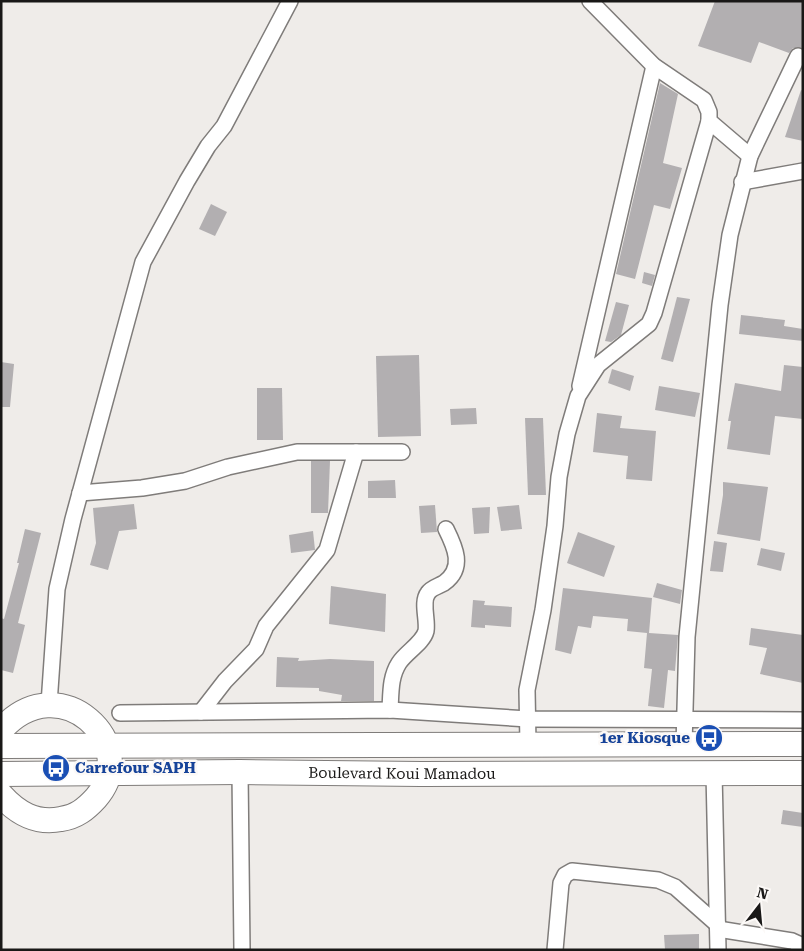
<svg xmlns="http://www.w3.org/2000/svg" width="804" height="951" font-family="'Roboto Serif',serif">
	<rect width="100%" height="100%" fill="#efece9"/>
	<g fill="#b2afb1">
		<path d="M715,1H803V48H793L789,53L759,42L751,63L698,46Z"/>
		<path d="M660,83L678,94L663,163L682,168L670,209L654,205L635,279L616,274Z"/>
		<path d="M801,90L803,91V141L785,137Z"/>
		<path d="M211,204L227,212L215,236L199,229Z"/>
		<path d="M644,272L655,275L652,286L642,283Z"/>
		<path d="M677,297L690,299L673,362L661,359Z"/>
		<path d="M616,302L629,305L621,335L611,342L605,341Z"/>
		<path d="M741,315L785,320L784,326L803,329V341L739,334Z"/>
		<path d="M419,355L421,436L378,437L376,356Z"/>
		<path d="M1,362L14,364L10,407H1Z"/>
		<path d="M784,365L803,367V419L775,416L770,455L727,449L731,421H728L735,383L781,391Z"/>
		<path d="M612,369L634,376L630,391L608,383Z"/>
		<path d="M659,386L700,393L695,417L655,410Z"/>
		<path d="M257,388H282L283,440H257Z"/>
		<path d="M476,408L477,424L451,425L450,409Z"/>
		<path d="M597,413L622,416L620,428L656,431L652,481L626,479L628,456L593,452Z"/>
		<path d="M525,418H543L546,495H528Z"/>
		<path d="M311,461H330L328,513H311Z"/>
		<path d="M395,480L396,498H368V481Z"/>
		<path d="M723,482L768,487L760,541L717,534L723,495Z"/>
		<path d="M134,504L137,529L119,531L108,570L90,565L96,543L93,508Z"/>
		<path d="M435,505L437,532L421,533L419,506Z"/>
		<path d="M519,505L522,529L501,531L497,507Z"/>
		<path d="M490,507L489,533L474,534L472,508Z"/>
		<path d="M25,529L41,533L18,623L25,625L13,673L1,670V618L4,619L19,563H17Z"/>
		<path d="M313,531L315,550L291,553L289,535Z"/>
		<path d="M578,532L615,546L604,577L567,563Z"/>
		<path d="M714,541L727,543L723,572L710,571Z"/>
		<path d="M761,548L785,553L781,571L757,565Z"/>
		<path d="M657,583L682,590L680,604L653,597Z"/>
		<path d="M331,586L386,594L385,632L329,624Z"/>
		<path d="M563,588L652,598L649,633L678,635L675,671L668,670L664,708L648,706L652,669L644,668L647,633L627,631L628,619L593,616L591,628L578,626L571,654L555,650Z"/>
		<path d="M473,600L485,601L484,605L512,607L511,627L485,625V628L471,627Z"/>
		<path d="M751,628L803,635V683L760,674L767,648L749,645Z"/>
		<path d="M277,657L299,658L298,661L330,659L374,661V701H341L342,695L319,691V688L276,687Z"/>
		<path d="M783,810L803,813V827L781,824Z"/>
		<path d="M699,934V950H665L664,935Z"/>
	</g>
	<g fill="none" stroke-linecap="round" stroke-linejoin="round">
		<defs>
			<g id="street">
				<path d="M590,1L654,66L704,100L709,112V121L750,156"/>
				<path d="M742,182L803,171"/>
				<path d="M580,386L654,66"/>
				<path d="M80,493L142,488L185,481L228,467L297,452H402"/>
				<path d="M49,704L57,589L73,519L143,262L187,181L208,146L224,126L290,1"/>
				<path d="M390,710C391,693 390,677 399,663C406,652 423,643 426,631C428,620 421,602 428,593C431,588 439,586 444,583C465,568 455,547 446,529"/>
				<path d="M201,712L225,681L256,649L266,626L327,550L356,452"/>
				<path d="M120,713L390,710L528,719L803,720"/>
				<path d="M528,744L527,690L543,610L555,526L559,477L567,434L578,396L598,365L649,324L654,313L709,121"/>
				<path d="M684,745L687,637L720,305L730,235L750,156L798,56"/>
				<path d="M240,772L242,950"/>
				<path d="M714,773L718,950"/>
				<path d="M718,929L792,941L803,946"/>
				<path d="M555,950L561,883L565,875L572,871L658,880L675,887L718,925"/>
			</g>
			<g id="primary">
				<path d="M1,730C60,664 143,745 96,798C86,809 76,817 61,819C36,824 17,813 1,795"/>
				<path d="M1,746L803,744"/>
				<path id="s1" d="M1,774L240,772L421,774L803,773"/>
			</g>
		</defs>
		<use href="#street" stroke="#7f7c7a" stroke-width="18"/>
		<use href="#primary" stroke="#7f7c7a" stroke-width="26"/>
		<use href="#street" stroke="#fff" stroke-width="15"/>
		<use href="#primary" stroke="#fff" stroke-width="24"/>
	</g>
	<defs>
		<symbol id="bus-disc" viewBox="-11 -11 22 22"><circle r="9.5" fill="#1a4fb4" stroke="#fcf9f7"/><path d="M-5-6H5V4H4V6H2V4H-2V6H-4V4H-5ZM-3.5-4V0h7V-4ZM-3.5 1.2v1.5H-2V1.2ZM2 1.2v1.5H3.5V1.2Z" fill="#fff"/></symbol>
	</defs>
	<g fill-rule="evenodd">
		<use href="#bus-disc" x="693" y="722" width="32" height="32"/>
		<use href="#bus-disc" x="40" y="752" width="32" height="32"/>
	</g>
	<g text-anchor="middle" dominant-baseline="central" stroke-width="5" stroke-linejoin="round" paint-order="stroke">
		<g font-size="15" font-weight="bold" fill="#164399" stroke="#fcf9f7" text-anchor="end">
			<text x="690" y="738">1er Kiosque</text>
			<text x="75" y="768" text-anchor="start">Carrefour SAPH</text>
		</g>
		<g font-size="15" fill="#191817" stroke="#fcf9f7">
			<text stroke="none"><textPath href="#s1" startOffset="401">Boulevard Koui Mamadou</textPath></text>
		</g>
	</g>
	<rect width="804" height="951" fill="none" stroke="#191817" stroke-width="5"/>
	<g transform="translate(759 906) rotate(16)" stroke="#fcf9f7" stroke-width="4" paint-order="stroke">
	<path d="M0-4L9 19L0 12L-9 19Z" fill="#191817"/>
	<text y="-8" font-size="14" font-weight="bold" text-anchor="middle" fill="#191817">N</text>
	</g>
</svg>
